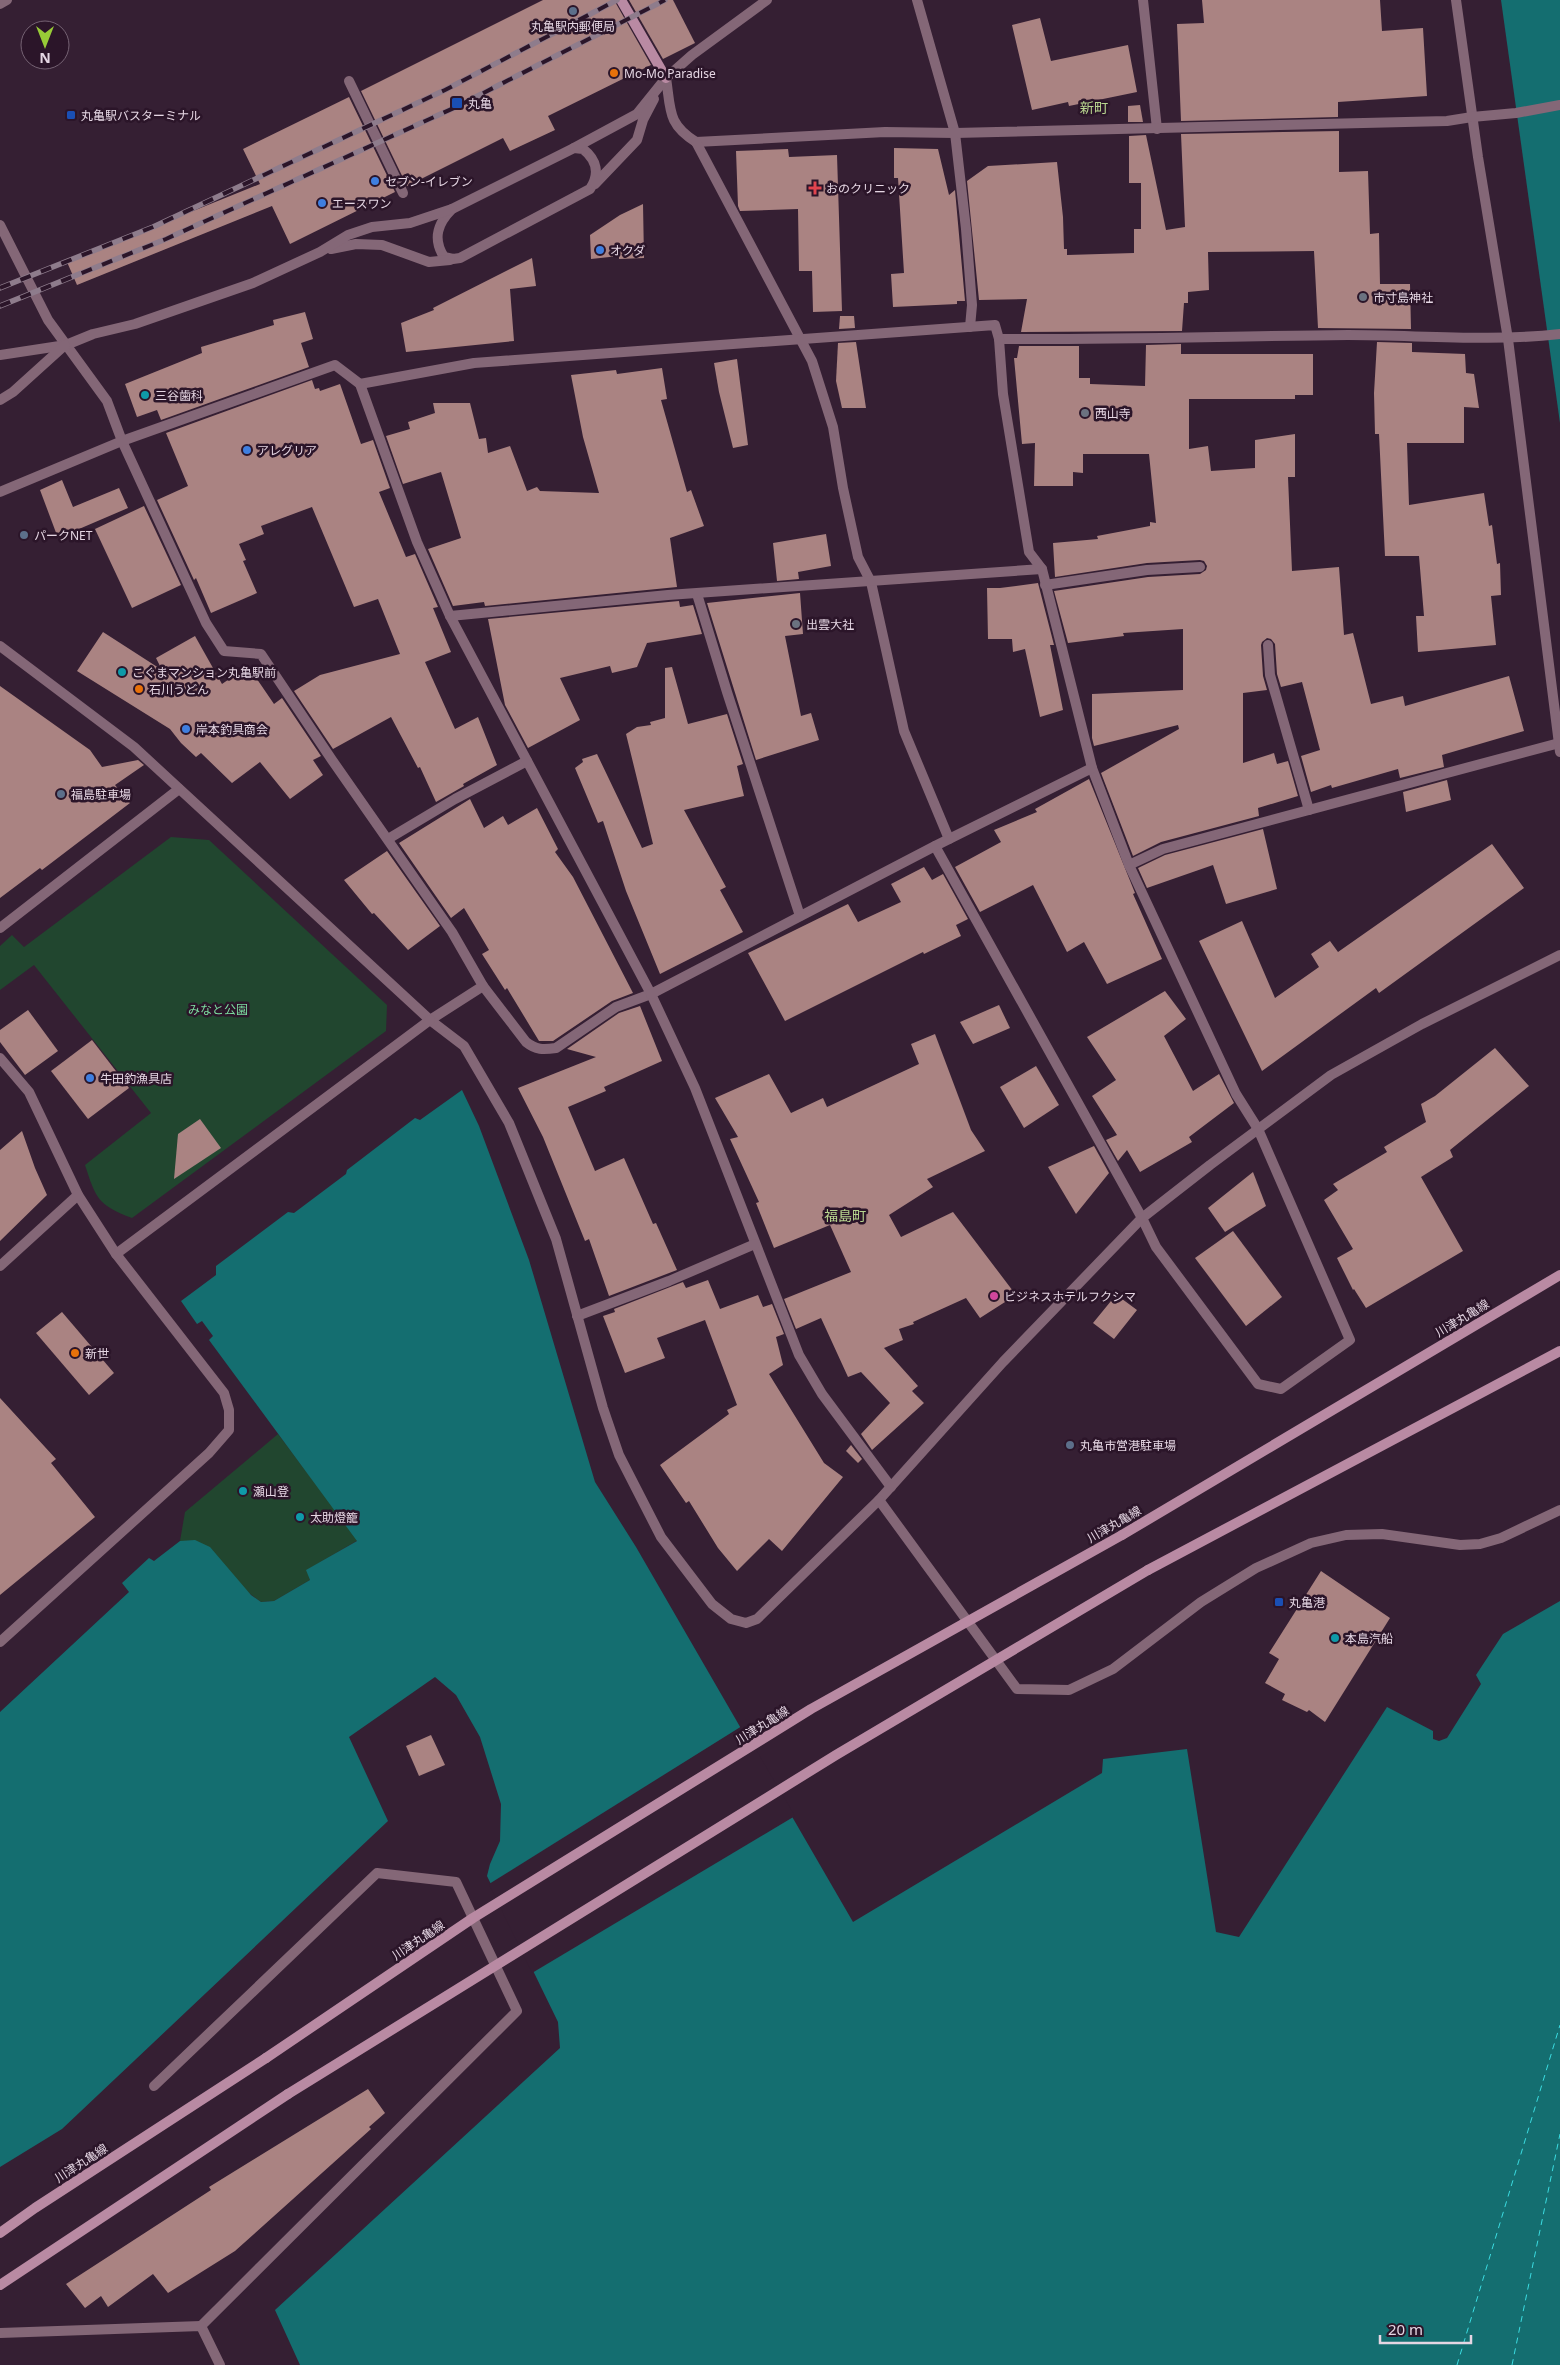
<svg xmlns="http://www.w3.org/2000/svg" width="1560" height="2365" font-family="'Noto Sans','Noto Sans JP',sans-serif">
	<rect width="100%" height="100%" fill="#351f33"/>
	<g fill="#21462f">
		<path d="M171,837L209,840L387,1005L386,1031L132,1218C98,1205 96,1199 85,1165L151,1113L34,965L0,990V946L12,935L24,947Z"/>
		<path d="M278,1434L358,1540L307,1570L310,1580L274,1601L261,1602L180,1541L185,1512Z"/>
	</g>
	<g fill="#146e70">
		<path d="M1501,0H1560V423Z"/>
		<path d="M462,1090L479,1126L529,1260L595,1482L636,1547L853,1922L1102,1773L1103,1759L1187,1749L1216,1932L1239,1937L1387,1707L1433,1731V1739L1439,1741L1447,1738L1481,1684L1476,1675L1503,1634L1560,1601V2365H300L275,2310L560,2048L558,2022L487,1876L490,1864L500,1841L501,1804L480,1737L456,1695L435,1677L349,1737L388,1821L62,2129L0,2167V1712L129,1592L122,1583L149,1558L154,1561L180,1541L195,1540L210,1547L251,1595L261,1602L274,1601L310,1580L306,1570L357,1541L209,1340L213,1336L202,1321L197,1324L181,1301L216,1275V1266L288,1212L294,1213L346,1174L347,1170L415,1118L420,1120Z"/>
	</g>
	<path fill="#351f33" d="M742,1726L795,1816L532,1973L489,1884Z"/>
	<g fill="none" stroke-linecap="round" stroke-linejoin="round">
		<g stroke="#3bdce1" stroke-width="1" stroke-dasharray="6 5" stroke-linecap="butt">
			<path d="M1457,2365L1560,2025"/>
			<path d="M1512,2365L1560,2134"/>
		</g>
	</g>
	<g fill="#aa8382">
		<path d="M543,0H614L651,65L548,116L555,130L510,151L503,138L407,186L361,91Z"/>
		<path d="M629,0H673L695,43L663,59Z"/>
		<path d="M1202,0H1380L1382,31L1423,28L1427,96L1338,102V117L1181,121L1177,24L1204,23Z"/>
		<path d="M1040,18L1051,61L1128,45L1137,92L1069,106L1068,102L1032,110L1012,25Z"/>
		<path d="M349,97L395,192L290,244L272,206L77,285L67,262L260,184L243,149Z"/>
		<path d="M1140,105L1143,122H1128V106Z"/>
		<path d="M1339,131V172L1368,171L1370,234L1379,233L1380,284H1410L1411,329L1318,328L1314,251L1208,252L1209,290L1188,292V303H1184L1182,331L1021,332L1027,299L979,300L967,181L988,166L1057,162L1063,217L1064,249H1067V255L1134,253V229H1141V183H1129V136L1146,135L1166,230L1185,227L1181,134Z"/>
		<path d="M894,148L938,149L949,195L955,190L965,301H957V304L893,307L891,274L904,273L898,178H894Z"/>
		<path d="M788,149L789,157L837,155L842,311L813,312L812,271H799L798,209L740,211L738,206L736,151Z"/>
		<path d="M643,204L644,258L619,259V256L591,259L590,235L620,215Z"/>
		<path d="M532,258L536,286L510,289L514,341L406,352L401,323L434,310L433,308Z"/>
		<path d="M305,312L313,339L301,343L309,367L161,420L157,410L137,417L125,384L202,353L201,347L274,325L273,320Z"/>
		<path d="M840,316H854L855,328L839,329Z"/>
		<path d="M856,342L866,408H842L836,381L838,343Z"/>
		<path d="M1377,342L1412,343V352L1465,354L1466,373L1474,374L1479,408L1464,407V443H1407L1409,505L1484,493L1489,526L1492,525L1497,564L1500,563L1501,595L1491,596L1496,645L1418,652L1416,616H1424L1419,556H1385L1379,434H1375L1374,393Z"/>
		<path d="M1181,344V354H1313V395H1295V399H1189V449L1208,446L1211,471L1255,468V440L1295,434V477H1288L1292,571L1339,567L1344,635L1353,633L1371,704L1403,696L1405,706L1509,676L1524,731L1442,755L1444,767L1400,778L1398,769L1332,788L1331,785L1311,792L1301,756L1320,750L1302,682L1281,687L1277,674L1275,644L1271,639L1267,638L1262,642L1261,645L1263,676L1267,690L1243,693V763L1274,753L1277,764L1288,761L1298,796L1258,808L1259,816L1161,842L1133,856L1101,773L1179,729L1178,725L1094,746L1092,738V694L1183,690V629L1123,633L1124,636L1068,643L1054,591L1148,577L1200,574L1206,570L1207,566L1204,561L1200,560L1147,563L1055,577L1053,543L1098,539L1097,536L1150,526V522L1156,523L1149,454H1083V473L1073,472V486H1034L1035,443L1022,444L1014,358H1017L1019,346H1079V378H1090V384L1145,386L1146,345Z"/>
		<path d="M737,359L748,445L733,448L719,392L714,363Z"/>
		<path d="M662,368L667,399L661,400L687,492L691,490L704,526L670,538L677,587L485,606L484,602L453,606L428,549L461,538L441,472L403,484L386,436L410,429L408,422L435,413L433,403H470L479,439L486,438L488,453L510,446L527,491L537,487L540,491L599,493L583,437L571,375L616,370L617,374Z"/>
		<path d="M312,380L315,389L319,388L320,391L340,384L361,444L373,440L390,488L379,492L406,557L415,554L438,607L433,608L451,652L425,662L455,729L478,717L497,765L463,784L464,786L436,802L420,767L418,768L391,717L333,749L294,691L320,675L400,654L378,599L354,607L312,507L261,526L264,534L239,544L246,560L243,561L257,593L211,613L196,578L194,580L157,500L188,486L166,433Z"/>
		<path d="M62,480L73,507L119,488L128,508L58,538L40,490Z"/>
		<path d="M144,506L181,585L132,608L95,529Z"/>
		<path d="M826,534L831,566L798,572L799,579L777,581L773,543Z"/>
		<path d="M1038,583L1054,645H1050L1063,710L1040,717L1025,649L1013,652L1012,639H988L987,588H1000Z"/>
		<path d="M800,593L803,634L785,636L801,716L811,713L819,740L756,760L707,603Z"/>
		<path d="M679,601L680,607L693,605L702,634L647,643L637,667L612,673L610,666L560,678L580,720L528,748L505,705L488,619Z"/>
		<path d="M103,632L162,670L156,658L195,636L222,684L248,666L274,704L282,698L321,756L313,760L323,775L290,799L260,762L232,783L201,753L196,757L181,743L170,729L77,671Z"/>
		<path d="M672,667L688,724L727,714L743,764L737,766L744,796L684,810L726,887L720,890L743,932L660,974L626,891L603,821L598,823L575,768L583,762L582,759L597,754L642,848L653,844L626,734L637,727L651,725L650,722L665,718V668Z"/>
		<path d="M0,686L90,750L102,767L138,760L144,765L115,785L130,803L42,870L40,868L0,898Z"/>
		<path d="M1089,779L1135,893L1133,894L1162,959L1107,984L1084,942L1067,952L1033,885L980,912L955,867L1001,842L994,830L1037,812L1035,809Z"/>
		<path d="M1447,780L1451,800L1406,812L1403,792Z"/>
		<path d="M470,799L484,828L503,816L508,825L537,808L558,849L555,852L573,877L633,993L612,1001L553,1041H539L507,988L505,990L482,954L489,950L464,908L451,918L399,843Z"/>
		<path d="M1263,829L1277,889L1226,904L1213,865L1147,888L1138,868L1165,855Z"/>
		<path d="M1492,844L1524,888L1379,993L1376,988L1262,1071L1199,941L1242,921L1275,998L1319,967L1311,954L1330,941L1338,952Z"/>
		<path d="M387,851L440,926L408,950L374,913L372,914L344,880Z"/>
		<path d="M924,867L932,880L943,874L968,919L956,925L961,936L924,954L923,952L785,1021L748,953L848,904L858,922L901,902L891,884Z"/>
		<path d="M1165,991L1186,1019L1164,1036L1193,1091L1219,1074L1234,1103L1189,1137L1192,1142L1140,1172L1127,1150L1118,1161L1106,1140L1117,1135L1092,1096L1116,1080L1087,1037Z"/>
		<path d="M999,1005L1010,1028L973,1044L960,1022Z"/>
		<path d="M640,1006L662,1061L604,1087L606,1091L568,1107L595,1171L624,1158L653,1224L656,1223L677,1270L609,1296L589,1239L585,1241L543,1137L518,1088L596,1057L567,1049L619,1013Z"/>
		<path d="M28,1010L58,1051L25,1075L0,1042V1030Z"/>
		<path d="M935,1034L971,1130L985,1151L927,1179L933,1187L889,1215L901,1237L953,1212L1016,1295L980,1318L966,1298L913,1322L914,1324L899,1329L903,1340L884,1348L918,1386L912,1391L924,1403L872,1450L861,1434L890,1403L861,1372L848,1377L821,1318L796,1329L784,1299L851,1272L830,1225L774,1248L756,1203L759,1202L730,1139L738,1137L715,1098L769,1074L791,1113L823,1098L827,1107L919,1064L911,1044Z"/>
		<path d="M92,1040L129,1088L88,1119L51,1071Z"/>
		<path d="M1495,1048L1529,1086L1450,1150L1453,1157L1421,1177L1463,1251L1366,1308L1354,1289L1353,1290L1337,1258L1353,1249L1324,1200L1338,1190L1333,1184L1387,1152L1384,1147L1426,1122L1421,1104L1435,1096Z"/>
		<path d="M1036,1066L1059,1105L1024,1128L1000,1087Z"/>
		<path d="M200,1119L221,1148L174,1179L178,1134Z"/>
		<path d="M22,1131L35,1168L47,1195L0,1241V1150Z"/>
		<path d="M1094,1146L1109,1173L1076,1214L1048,1167Z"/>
		<path d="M1253,1172L1266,1206L1225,1232L1208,1208Z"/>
		<path d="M1233,1231L1282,1297L1246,1326L1195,1258Z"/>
		<path d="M708,1280L720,1309L758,1295L763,1307L772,1304L784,1334L776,1337L783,1365L769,1374L824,1463L843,1477L782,1551L769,1539L737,1571L718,1548L689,1501L686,1503L660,1465L729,1414L727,1410L737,1405L705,1320L657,1338L665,1358L625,1373L603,1316L615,1312L614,1309L683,1282L686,1288Z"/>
		<path d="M1118,1296L1137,1310L1114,1339L1093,1323L1111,1301L1113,1303Z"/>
		<path d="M62,1312L114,1373L89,1395L36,1333Z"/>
		<path d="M0,1398L56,1459L51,1463L95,1517L0,1595Z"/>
		<path d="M851,1445L862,1459L858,1463L846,1451Z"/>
		<path d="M1321,1571L1390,1618L1325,1722L1309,1710L1307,1712L1282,1700L1285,1694L1265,1683L1279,1659L1269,1653Z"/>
		<path d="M431,1735L445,1765L419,1776L406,1746Z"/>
		<path d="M368,2089L385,2113L369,2127L371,2129L235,2251L168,2293L153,2274L108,2307L101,2296L85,2308L66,2284L211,2190L209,2187Z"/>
	</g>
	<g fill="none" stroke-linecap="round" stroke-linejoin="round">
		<g stroke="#846777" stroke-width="10">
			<path d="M1045,585L1147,570L1200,567"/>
			<path d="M388,839L455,799L527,761"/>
			<path d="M483,986L526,1042C536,1050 543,1050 556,1048L616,1007L651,994"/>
		</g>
		<path stroke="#846777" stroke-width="10" d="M349,81L403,193"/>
		<g stroke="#846777" stroke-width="10">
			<path d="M917,0L955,133L966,229L972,305L970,327"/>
			<path d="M1143,0L1157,129"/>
			<path d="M666,78C671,110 667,124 696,142L885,132L955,133L1447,121L1472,117"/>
			<path d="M696,142L812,361L833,427L843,488L858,557L871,582L904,731L949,839"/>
			<path d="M0,225L48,320L107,401L122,441L206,623L224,651L261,654L332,760L452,932L483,986L430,1020"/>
			<path d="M360,384L474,363L995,325L999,339C1115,340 1232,336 1348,335C1418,335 1490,342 1560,334"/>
			<path d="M0,492L122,441L335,365L360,384L417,542L450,616L651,994L695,1088L799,1355L822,1394L891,1487"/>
			<path d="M697,594L727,692L800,916"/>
			<path d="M450,616L668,595L1042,569"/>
			<path d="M1268,645L1270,675L1309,810"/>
			<path d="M935,846L1142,1218L1156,1247L1258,1384L1281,1389L1350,1340L1258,1129L1236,1094L1129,865L1092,768L1042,569L1029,552L1003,394L999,339"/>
			<path d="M1129,865L1163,849L1559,743"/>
			<path d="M0,928L179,789"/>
			<path d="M651,994L935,846L1092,768"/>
			<path d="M0,1058L29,1092L78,1195L116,1254"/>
			<path d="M0,1266L78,1195"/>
			<path d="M577,1316L669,1281L755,1244"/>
			<path d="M154,2086L377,1873L456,1882L517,2011L201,2326"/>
			<path d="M0,2333L201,2326L220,2365"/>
		</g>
		<g stroke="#846777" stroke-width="10">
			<path d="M1456,0L1478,157L1508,339L1560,752"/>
			<path d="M0,4L7,0"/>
			<path d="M1472,117L1516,113L1560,105"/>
			<path d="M574,148L583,149C597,160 600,174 590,189L460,258L453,259L444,257C432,238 438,223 452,209Z"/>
			<path d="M574,148L637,114L666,78L692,55L767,0"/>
			<path d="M595,184L637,140L643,120L654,99"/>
			<path d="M331,249L356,244L382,245L429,262L450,260"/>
			<path d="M0,355L66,345L93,334L135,324L253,283L320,252L348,235L372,227L410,223L452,209"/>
			<path d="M0,400L13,392L65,345"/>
			<path d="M0,646L134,747L430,1020L464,1046L509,1123L556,1239L603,1408L619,1455L661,1537L712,1604L731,1619L746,1623L757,1619L879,1500L1003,1362L1142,1218L1210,1165L1331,1075L1422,1024L1560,955"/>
			<path d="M879,1500L1017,1689L1069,1690L1113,1669L1201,1602L1256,1568L1311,1543L1346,1535L1382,1534L1460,1545L1480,1544L1501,1538L1560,1510"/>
			<path d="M0,1642L209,1453L229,1430V1410L224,1393L116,1254L430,1020"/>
		</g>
		<g stroke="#b98aa3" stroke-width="10">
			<path d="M621,0L666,78"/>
			<path d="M1122,1535L1560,1275"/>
			<path d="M1148,1570L1560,1351"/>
			<path d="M0,2233L35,2208L266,2058"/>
			<path d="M0,2285L288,2094"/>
		</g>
		<defs>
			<g id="rail">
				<path d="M0,288L153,227L445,90L617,0"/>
				<path d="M0,306L166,239L456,107L665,0"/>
			</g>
		</defs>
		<use href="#rail" stroke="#8e7c8c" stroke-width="5.5"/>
		<use href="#rail" stroke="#2b1529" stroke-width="4" stroke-dasharray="11" stroke-linecap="butt"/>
		<g stroke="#b98aa3" stroke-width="10">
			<path d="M266,2058L473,1918L811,1709L1122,1535"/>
			<path d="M288,2094L836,1755L1148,1570"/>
		</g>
	</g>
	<g fill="#5c6f8a" stroke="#2b1529" stroke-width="2">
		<circle cx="573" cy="11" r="5"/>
		<circle cx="24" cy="535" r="5"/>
		<circle cx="61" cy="794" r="5"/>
		<circle cx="1070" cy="1445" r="5"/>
	</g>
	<g fill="#e8710a" stroke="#2b1529" stroke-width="2">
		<circle cx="614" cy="73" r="5"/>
		<circle cx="139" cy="689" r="5"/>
		<circle cx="75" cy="1353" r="5"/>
	</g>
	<g fill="#1a4fb4" stroke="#2b1529" stroke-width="2">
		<rect x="451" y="97" width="12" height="12" rx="2.5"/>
		<rect x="66" y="110" width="10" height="10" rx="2.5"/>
		<rect x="1274" y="1597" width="10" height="10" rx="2.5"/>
	</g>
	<g fill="#3f7fe0" stroke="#2b1529" stroke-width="2">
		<circle cx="375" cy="181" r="5"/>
		<circle cx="322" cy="203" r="5"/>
		<circle cx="600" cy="250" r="5"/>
		<circle cx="247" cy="450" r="5"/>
		<circle cx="186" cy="729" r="5"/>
		<circle cx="90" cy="1078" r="5"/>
	</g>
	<path fill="#e0444e" stroke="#2b1529" stroke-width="2" d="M812.5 180.5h5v5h5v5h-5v5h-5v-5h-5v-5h5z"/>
	<g fill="#6b7280" stroke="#2b1529" stroke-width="2">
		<circle cx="1363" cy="297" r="5"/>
		<circle cx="1085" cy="413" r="5"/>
		<circle cx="796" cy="624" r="5"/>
	</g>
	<g fill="#0f9aa8" stroke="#2b1529" stroke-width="2">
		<circle cx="145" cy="395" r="5"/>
		<circle cx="122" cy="672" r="5"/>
		<circle cx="243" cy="1491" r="5"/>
		<circle cx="300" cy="1517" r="5"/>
		<circle cx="1335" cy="1638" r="5"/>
	</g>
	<circle fill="#d1479c" stroke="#2b1529" stroke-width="2" cx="994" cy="1296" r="5"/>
	<g text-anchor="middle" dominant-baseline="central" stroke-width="5" stroke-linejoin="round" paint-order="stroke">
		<g font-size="12" fill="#e5d6e3" stroke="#2b1529" text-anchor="start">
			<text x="573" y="26" text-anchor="middle">丸亀駅内郵便局</text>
			<text x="624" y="73">Mo-Mo Paradise</text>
			<text x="468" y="103">丸亀</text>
			<text x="81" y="115">丸亀駅バスターミナル</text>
			<text x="385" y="181">セブン-イレブン</text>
			<text x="826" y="188">おのクリニック</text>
			<text x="332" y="203">エースワン</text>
			<text x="610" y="250">オクダ</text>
			<text x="1373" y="297">市寸島神社</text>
			<text x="155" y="395">三谷歯科</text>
			<text x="1095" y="413">西山寺</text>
			<text x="257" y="450">アレグリア</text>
			<text x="34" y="535">パークNET</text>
			<text x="806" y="624">出雲大社</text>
			<text x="132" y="672">こぐまマンション丸亀駅前</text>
			<text x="149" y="689">石川うどん</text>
			<text x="196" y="729">岸本釣具商会</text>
			<text x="71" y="794">福島駐車場</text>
			<text x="100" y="1078">牛田釣漁具店</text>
			<text x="1004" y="1296">ビジネスホテルフクシマ</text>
			<text x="85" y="1353">新世</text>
			<text x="1080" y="1445">丸亀市営港駐車場</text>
			<text x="253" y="1491">瀬山登</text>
			<text x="310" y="1517">太助燈籠</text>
			<text x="1289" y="1602">丸亀港</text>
			<text x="1345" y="1638">本島汽船</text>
		</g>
		<g font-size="12" fill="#7cdda0" stroke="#2b1529">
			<text x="218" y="1009">みなと公園</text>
		</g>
		<g font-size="12" fill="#e5d6e3" stroke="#2b1529">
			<text transform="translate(1462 1318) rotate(-31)">川津丸亀線</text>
			<text transform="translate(1114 1524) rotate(-30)">川津丸亀線</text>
			<text transform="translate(762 1725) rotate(-32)">川津丸亀線</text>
			<text transform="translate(418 1940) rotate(-34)">川津丸亀線</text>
			<text transform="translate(81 2163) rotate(-33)">川津丸亀線</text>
		</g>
		<g font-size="14" fill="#b8d68f" stroke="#2b1529">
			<text x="1094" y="107">新町</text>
			<text x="845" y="1215">福島町</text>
		</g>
	</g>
	<g transform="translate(45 45) rotate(180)"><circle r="24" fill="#2b1529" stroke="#756273"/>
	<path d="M0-4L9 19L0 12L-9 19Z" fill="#98cb37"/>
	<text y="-8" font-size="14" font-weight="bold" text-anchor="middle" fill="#e5d6e3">N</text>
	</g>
	<path d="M1380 2335v8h91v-8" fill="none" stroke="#e5d6e3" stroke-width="2.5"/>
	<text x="1388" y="2335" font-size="15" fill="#e5d6e3" stroke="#2b1529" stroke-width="4" paint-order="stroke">20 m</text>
</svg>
